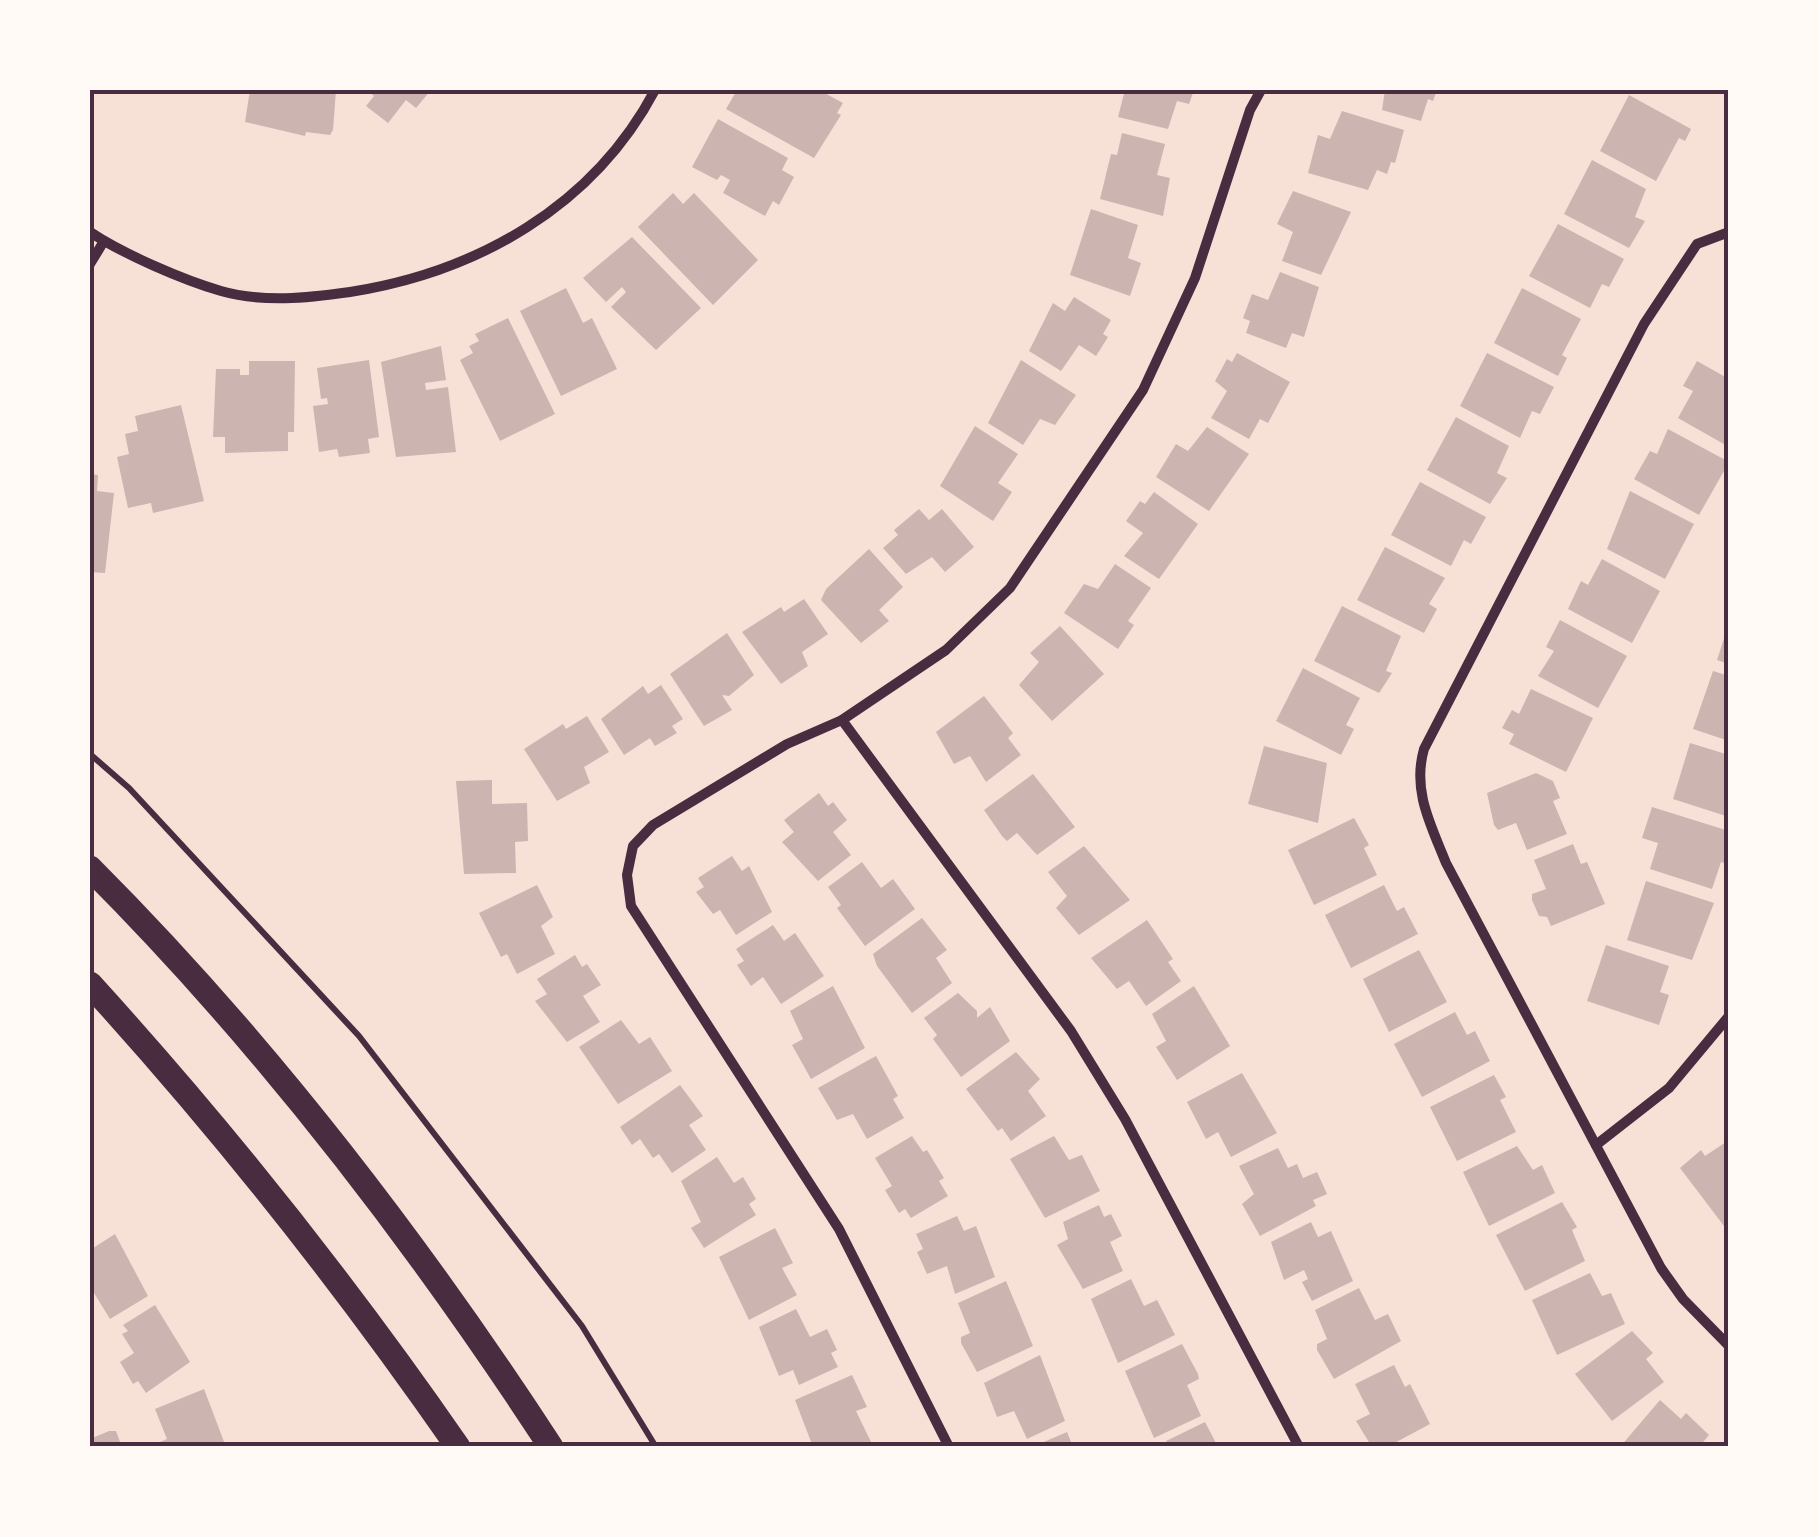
<svg xmlns="http://www.w3.org/2000/svg" width="1819" height="1537" font-family="Rubik,sans-serif">
	<rect width="100%" height="100%" fill="#f7e1d7"/>
	<g fill="#ccb4b1">
		<path d="M250,90H336L333,130L330,135L306,132L305,136L245,122Z"/>
		<path d="M367,90H431L416,108L406,100L388,123L366,106L374,96Z"/>
		<path d="M737,90H819L843,103L837,113L841,115L814,158L726,109Z"/>
		<path d="M1125,90H1194L1189,104L1177,101L1168,129L1118,117Z"/>
		<path d="M1385,90H1437L1433,101L1428,99L1421,121L1382,110Z"/>
		<path d="M1629,95L1691,129L1685,141L1679,138L1656,181L1600,151Z"/>
		<path d="M1342,111L1404,130L1395,163L1391,162L1387,174L1377,170L1368,190L1308,173L1318,135L1330,139Z"/>
		<path d="M718,119L788,158L782,170L794,177L779,205L773,201L765,216L723,193L730,180L721,175L717,180L692,167Z"/>
		<path d="M1122,133L1165,144L1157,175L1170,178L1163,216L1100,199L1111,154L1117,155Z"/>
		<path d="M1592,160L1646,189L1635,217L1645,221L1629,248L1564,214Z"/>
		<path d="M1293,191L1351,212L1321,275L1282,261L1293,232L1277,224Z"/>
		<path d="M673,193L683,204L694,193L758,260L713,305L638,227Z"/>
		<path d="M1091,209L1138,225L1128,258L1141,263L1130,296L1070,275Z"/>
		<path d="M1558,224L1624,259L1609,287L1602,284L1590,308L1529,276Z"/>
		<path d="M632,237L701,308L656,350L611,307L626,292L622,287L606,302L583,278Z"/>
		<path d="M1280,272L1319,287L1304,337L1292,333L1286,348L1246,333L1250,321L1243,318L1252,294L1268,300Z"/>
		<path d="M566,288L583,323L592,318L617,369L561,396L520,311Z"/>
		<path d="M1522,288L1581,319L1562,355L1567,358L1558,376L1494,343Z"/>
		<path d="M1074,297L1111,320L1103,334L1108,337L1096,356L1079,345L1061,371L1029,351L1053,303L1065,311Z"/>
		<path d="M508,318L555,414L500,441L460,360L473,353L469,346L479,341L475,334Z"/>
		<path d="M441,346L446,380L425,383L426,390L448,387L456,452L396,457L381,362Z"/>
		<path d="M1237,353L1290,382L1268,423L1260,419L1249,439L1211,418L1227,391L1215,381L1227,359L1232,362Z"/>
		<path d="M1487,353L1554,387L1540,414L1532,411L1520,438L1460,406Z"/>
		<path d="M369,360L379,437L368,439L370,453L339,457L337,449L319,452L313,406L328,404L327,398L321,399L317,368Z"/>
		<path d="M1021,360L1076,395L1055,425L1040,419L1023,445L988,423Z"/>
		<path d="M249,361H295L294,432H288V451L225,453V437H213L216,369H240V375H249Z"/>
		<path d="M1697,361L1729,379V447L1678,418L1693,391L1683,386Z"/>
		<path d="M181,405L204,501L153,513L151,503L128,508L117,457L129,454L125,434L138,431L135,416Z"/>
		<path d="M1456,417L1509,446L1497,473L1507,478L1490,504L1427,470Z"/>
		<path d="M975,426L1018,454L998,483L1012,492L993,521L940,486Z"/>
		<path d="M1207,427L1249,454L1209,511L1156,477L1176,444L1188,451Z"/>
		<path d="M1668,429L1729,462L1699,515L1634,479L1650,451L1657,454Z"/>
		<path d="M90,474L98,475L97,491L114,493L105,573L90,572Z"/>
		<path d="M1420,482L1486,517L1471,544L1464,540L1451,566L1391,535Z"/>
		<path d="M1630,491L1694,524L1665,579L1607,549Z"/>
		<path d="M1154,492L1198,524L1159,579L1124,556L1143,533L1126,521L1140,501L1145,504Z"/>
		<path d="M919,509L929,520L942,509L974,547L945,572L932,557L906,574L883,548L898,535L894,530Z"/>
		<path d="M1385,547L1445,578L1429,604L1437,609L1424,633L1357,600Z"/>
		<path d="M869,549L903,587L879,610L889,621L861,643L821,600L826,589Z"/>
		<path d="M1602,559L1660,591L1632,643L1568,609L1581,581L1588,585Z"/>
		<path d="M1115,564L1151,588L1128,621L1134,625L1118,649L1064,613L1084,584L1098,589Z"/>
		<path d="M804,599L828,634L802,652L808,666L781,684L742,632L781,607L784,612Z"/>
		<path d="M1342,606L1401,636L1386,671L1392,673L1379,693L1314,661Z"/>
		<path d="M1560,620L1627,656L1598,708L1538,676L1554,651L1546,647Z"/>
		<path d="M1729,623V664L1717,660Z"/>
		<path d="M1060,626L1104,674L1052,721L1019,685L1039,662L1030,653Z"/>
		<path d="M727,633L754,675L729,696L722,695L732,710L704,726L670,674Z"/>
		<path d="M1303,668L1360,698L1346,725L1354,729L1341,755L1276,721Z"/>
		<path d="M1713,671L1729,676V741L1693,729Z"/>
		<path d="M661,685L683,719L672,726L677,733L655,746L650,738L624,755L601,719L643,686L648,694Z"/>
		<path d="M1531,689L1593,718L1566,772L1509,744L1514,734L1502,728L1512,710L1519,714Z"/>
		<path d="M984,696L1013,733L1008,738L1021,755L986,782L970,756L954,764L936,732Z"/>
		<path d="M587,716L609,752L584,767L590,783L557,801L524,749L563,724L566,729Z"/>
		<path d="M1690,743L1729,755V817L1673,799Z"/>
		<path d="M1264,746L1327,763L1318,823L1248,804Z"/>
		<path d="M1536,773L1553,781L1560,798L1553,801L1567,834L1527,850L1516,823L1498,830L1494,825L1487,793Z"/>
		<path d="M1033,774L1075,827L1037,855L1017,833L1007,841L1002,836L984,810Z"/>
		<path d="M492,780V804L527,803L528,841L515,842L516,873L464,874L456,781Z"/>
		<path d="M819,793L828,806L833,802L847,820L833,832L851,855L818,881L782,842L794,832L784,820Z"/>
		<path d="M1652,807L1729,831V865L1721,862L1712,889L1650,869L1658,843L1642,838Z"/>
		<path d="M1354,818L1369,845L1364,848L1377,875L1314,905L1288,850Z"/>
		<path d="M1573,844L1581,864L1587,862L1605,904L1551,926L1547,917L1539,916L1532,900V894L1546,889L1534,860Z"/>
		<path d="M1084,846L1130,900L1079,935L1056,908L1067,896L1048,872Z"/>
		<path d="M732,856L742,871L749,866L772,912L736,935L720,910L713,914L696,892L704,887L698,878Z"/>
		<path d="M862,862L881,888L893,879L915,909L865,946L837,908L841,905L828,887Z"/>
		<path d="M1646,881L1714,903L1692,960L1627,940Z"/>
		<path d="M537,885L553,917L541,926L555,954L517,974L507,954L501,957L479,913Z"/>
		<path d="M1384,885L1397,911L1404,907L1418,934L1351,968L1325,915Z"/>
		<path d="M922,918L947,950L936,958L952,983L912,1013L877,966L873,954Z"/>
		<path d="M1147,920L1173,959L1168,962L1181,981L1146,1006L1129,981L1117,989L1091,958Z"/>
		<path d="M773,925L784,941L795,933L824,976L781,1004L763,977L751,986L737,965L744,961L736,949Z"/>
		<path d="M1606,945L1669,966L1660,992L1669,995L1659,1025L1587,1001Z"/>
		<path d="M1419,950L1447,1002L1389,1032L1363,979Z"/>
		<path d="M575,955L582,967L587,964L601,985L583,996L600,1022L567,1042L535,1001L547,994L537,979Z"/>
		<path d="M833,986L865,1048L811,1079L792,1045L803,1039L790,1011Z"/>
		<path d="M1194,986L1230,1046L1177,1080L1156,1047L1166,1041L1152,1014Z"/>
		<path d="M958,993L977,1011V1018L990,1007L1010,1041L961,1077L933,1039L937,1035L924,1018Z"/>
		<path d="M1455,1012L1467,1035L1475,1031L1490,1061L1422,1097L1394,1044Z"/>
		<path d="M621,1020L639,1044L650,1037L672,1071L618,1104L579,1047Z"/>
		<path d="M1016,1052L1040,1079L1028,1091L1046,1116L1011,1141L1002,1128L998,1131L966,1089Z"/>
		<path d="M876,1056L898,1096L893,1099L904,1118L867,1139L853,1114L837,1120L818,1088Z"/>
		<path d="M1242,1073L1277,1133L1231,1157L1218,1132L1206,1139L1187,1102Z"/>
		<path d="M1494,1075L1506,1097L1500,1100L1516,1132L1457,1161L1430,1107Z"/>
		<path d="M680,1085L703,1116L689,1125L706,1150L672,1173L659,1154L653,1158L640,1139L632,1145L620,1127Z"/>
		<path d="M912,1136L923,1152L927,1150L944,1178L939,1181L948,1196L911,1218L905,1209L899,1213L885,1190L892,1186L875,1158Z"/>
		<path d="M1054,1136L1069,1160L1082,1155L1100,1191L1045,1218L1010,1159Z"/>
		<path d="M1729,1140V1223L1724,1226L1680,1168L1701,1150L1705,1156Z"/>
		<path d="M1517,1146L1533,1170L1542,1165L1555,1193L1489,1226L1463,1172Z"/>
		<path d="M1278,1148L1288,1168L1297,1164L1303,1178L1317,1172L1327,1194L1313,1200L1316,1206L1260,1236L1242,1204L1254,1194L1239,1166Z"/>
		<path d="M717,1157L734,1183L743,1177L756,1199L749,1204L756,1215L704,1248L691,1228L701,1222L681,1181Z"/>
		<path d="M1562,1202L1577,1227L1572,1230L1585,1261L1525,1291L1496,1235Z"/>
		<path d="M1099,1205L1104,1217L1111,1214L1122,1236L1110,1242L1123,1271L1083,1289L1057,1245L1068,1239L1063,1222Z"/>
		<path d="M957,1216L964,1231L976,1226L995,1277L955,1294L947,1266L927,1274L917,1252L923,1249L916,1234Z"/>
		<path d="M1311,1222L1318,1237L1331,1231L1353,1281L1312,1301L1302,1282L1308,1279L1304,1270L1284,1280L1271,1242Z"/>
		<path d="M775,1228L793,1263L782,1268L797,1295L749,1320L719,1257Z"/>
		<path d="M115,1234L148,1296L110,1319L94,1293L90,1296V1250Z"/>
		<path d="M1590,1273L1602,1296L1611,1293L1625,1324L1557,1355L1532,1300Z"/>
		<path d="M1131,1279L1144,1306L1157,1300L1175,1335L1118,1363L1091,1299Z"/>
		<path d="M1006,1281L1033,1346L977,1372L961,1343V1337L970,1333L958,1303Z"/>
		<path d="M1359,1288L1375,1320L1388,1314L1401,1341L1334,1379L1317,1350V1344L1327,1339L1315,1310Z"/>
		<path d="M155,1305L190,1362L146,1393L138,1381L133,1384L120,1362L134,1353L122,1334L128,1331L123,1325Z"/>
		<path d="M796,1309L810,1337L827,1329L837,1350L831,1353L838,1367L799,1385L793,1370L779,1376L759,1327Z"/>
		<path d="M1632,1331L1653,1353L1646,1359L1664,1382L1612,1421L1575,1374Z"/>
		<path d="M1182,1344L1198,1374L1199,1379L1187,1385L1201,1416L1154,1438L1125,1371Z"/>
		<path d="M1040,1355L1065,1421L1027,1439L1014,1411L997,1417L984,1383Z"/>
		<path d="M1394,1365L1405,1387L1410,1384L1430,1424L1387,1447H1372L1356,1421L1370,1414L1355,1384Z"/>
		<path d="M852,1375L867,1407L856,1411L871,1442L861,1447H813L795,1400Z"/>
		<path d="M204,1389L226,1447H148L167,1439L155,1409Z"/>
		<path d="M1660,1400L1681,1419L1686,1413L1709,1435L1699,1447H1620Z"/>
		<path d="M1205,1422L1218,1447H1170L1166,1441Z"/>
		<path d="M109,1431H116L122,1447H90V1439Z"/>
		<path d="M1067,1432L1073,1447H1032Z"/>
	</g>
	<g fill="none" stroke-linecap="round" stroke-linejoin="round">
		<path stroke="#4a2c40" stroke-width="6" d="M90,754L129,788L359,1036L582,1326L656,1447"/>
		<g stroke="#4a2c40" stroke-width="10">
			<path d="M90,232C123,254 183,280 221,291C263,303 308,298 350,292C477,272 593,207 655,90"/>
			<path d="M1729,232L1697,244L1644,324L1424,749C1412,791 1431,825 1446,863L1661,1268L1683,1299L1729,1346"/>
			<path d="M90,264L104,241"/>
			<path d="M842,720L1071,1031L1125,1119L1299,1447"/>
			<path d="M1596,1145L1669,1088L1729,1016"/>
			<path d="M949,1447L839,1229L631,906L627,875L633,846L653,825L787,744L842,720L946,650L1010,588L1143,390L1195,278L1250,110L1261,90"/>
		</g>
		<g stroke="#4a2c40" stroke-width="25">
			<path d="M90,868C265,1043 416,1240 551,1447"/>
			<path d="M90,984C223,1130 345,1284 458,1447"/>
		</g>
	</g>
	<rect width="1819" height="1537" fill="none" stroke="#fffaf5" stroke-width="185"/>
	<rect x="92" y="92" width="1634" height="1352" fill="none" stroke="#4a2c40" stroke-width="4"/>
</svg>
